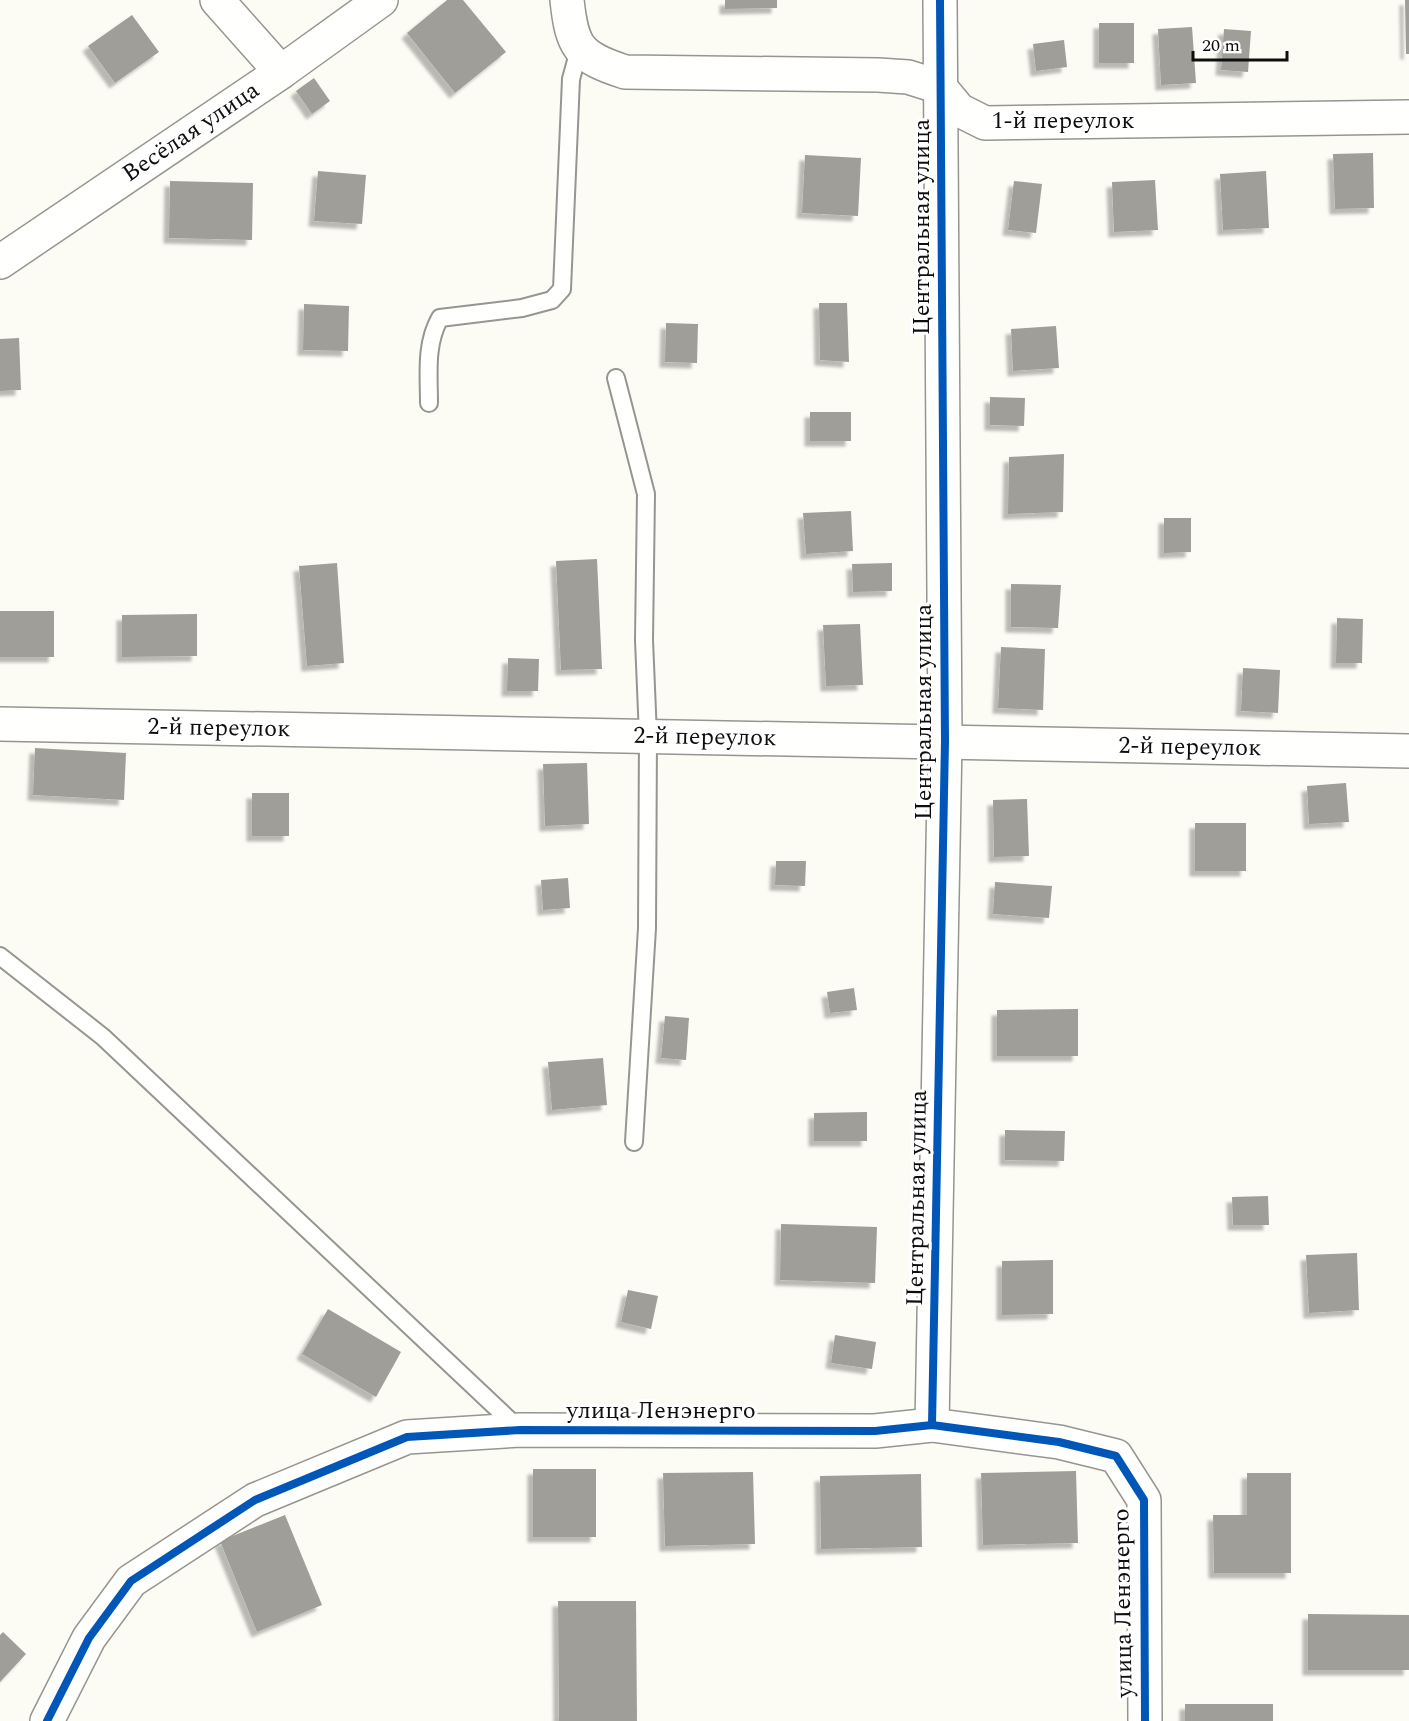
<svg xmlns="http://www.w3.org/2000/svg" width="1409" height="1721" font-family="Spectral,serif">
	<defs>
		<filter id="shadow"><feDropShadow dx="-5.5" dy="5.5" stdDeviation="1.5" flood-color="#0004"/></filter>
	</defs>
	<rect width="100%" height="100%" fill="#fcfcf4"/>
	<g fill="#9f9e99" filter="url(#shadow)">
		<path d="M447,0H463L506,52L455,93L407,33Z"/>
		<path d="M725,0H777V8L725,9Z"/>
		<path d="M1405,0H1409V54H1406Z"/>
		<path d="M132,15L159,52L115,83L88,46Z"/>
		<rect x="1099" y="23" width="35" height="40"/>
		<path d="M1192,27L1196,83L1161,85L1158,29Z"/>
		<path d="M1224,29L1251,31L1248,72L1221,70Z"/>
		<path d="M1064,40L1067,67L1036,71L1033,44Z"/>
		<path d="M314,78L330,101L312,114L296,91Z"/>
		<path d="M1373,153L1374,208L1335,209L1333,154Z"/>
		<path d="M805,155L861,158L858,216L802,213Z"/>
		<path d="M318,171L366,175L362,224L314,221Z"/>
		<path d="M1266,171L1269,228L1223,230L1220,174Z"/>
		<path d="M1155,180L1158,230L1114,232L1112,182Z"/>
		<path d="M170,181L253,183L252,240L169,238Z"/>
		<path d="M1014,181L1042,184L1036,233L1008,230Z"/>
		<path d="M819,303H847L849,362L820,360Z"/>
		<path d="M304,304L349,306L348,351L303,350Z"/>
		<path d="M666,323L698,324L697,363L665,362Z"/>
		<path d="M1056,326L1059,368L1013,371L1011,329Z"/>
		<path d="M19,338L21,390L0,391V339Z"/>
		<path d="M990,397L1025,398L1024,426L990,425Z"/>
		<rect x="810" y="412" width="41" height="29"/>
		<path d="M1064,454L1063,512L1008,514L1009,457Z"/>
		<path d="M851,511L853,551L806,554L803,513Z"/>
		<path d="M1164,518H1191V552L1164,553Z"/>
		<path d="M597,559L602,669L561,670L556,561Z"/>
		<path d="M337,563L344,663L307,666L299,566Z"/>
		<path d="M892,563V591L853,592L852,564Z"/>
		<path d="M1011,584L1061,585L1058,628L1011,627Z"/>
		<rect x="0" y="611" width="54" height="46"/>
		<path d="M197,614V656L122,657V615Z"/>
		<path d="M1337,618L1363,619L1362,663H1336Z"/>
		<path d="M860,624L863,685L826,686L823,625Z"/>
		<path d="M1001,647L1045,649L1043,710L998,708Z"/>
		<path d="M508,658L539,659L538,691H507Z"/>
		<path d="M1243,668L1280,670L1278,713L1241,711Z"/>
		<path d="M35,748L126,753L124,800L33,795Z"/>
		<path d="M587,763L589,824L545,826L543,764Z"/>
		<path d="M1346,783L1349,822L1309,824L1307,786Z"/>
		<rect x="252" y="793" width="37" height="43"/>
		<path d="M1027,799L1029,856L994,857L993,800Z"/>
		<rect x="1195" y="823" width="51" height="48"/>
		<path d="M776,861H806L805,886L775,885Z"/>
		<path d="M568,878L570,908L543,910L541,880Z"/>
		<path d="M995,882L1052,886L1049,918L993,914Z"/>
		<path d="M854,988L857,1010L830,1013L827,992Z"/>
		<path d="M1078,1009V1056H997V1010Z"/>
		<path d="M665,1016L689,1018L686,1060L661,1058Z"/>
		<path d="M603,1058L607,1105L552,1110L548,1062Z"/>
		<path d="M867,1112V1141H814V1113Z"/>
		<path d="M1005,1130L1065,1131L1064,1161L1005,1160Z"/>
		<path d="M1268,1196L1269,1225H1233L1232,1197Z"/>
		<path d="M781,1224L877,1227L875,1283L780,1280Z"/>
		<path d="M1357,1253L1359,1310L1309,1313L1306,1255Z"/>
		<path d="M1053,1260V1314L1002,1315V1261Z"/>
		<path d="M628,1290L658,1296L651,1329L621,1322Z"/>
		<path d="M328,1309L401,1352L376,1397L302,1354Z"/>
		<path d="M835,1335L876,1342L872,1369L831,1363Z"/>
		<rect x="533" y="1469" width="63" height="68"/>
		<path d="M1076,1471L1078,1543L983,1545L981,1473Z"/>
		<path d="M753,1472L755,1544L665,1546L663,1473Z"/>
		<path d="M1247,1473H1291V1573H1214L1213,1515H1247Z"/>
		<path d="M921,1474L922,1547L821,1549L820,1476Z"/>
		<path d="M285,1515L322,1605L257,1632L220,1541Z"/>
		<path d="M558,1601H636L637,1721H559Z"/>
		<path d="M1308,1614L1409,1615V1670H1308Z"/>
		<path d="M3,1632L26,1654L0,1682V1635Z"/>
		<rect x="1185" y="1704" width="88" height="17"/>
	</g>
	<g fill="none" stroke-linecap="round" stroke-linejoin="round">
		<defs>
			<g id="lane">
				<path d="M616,378L646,494L644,640L648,736L647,928L634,1142"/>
				<path d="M429,403C429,375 425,344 440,318L522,308L552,300L562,289L571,79L579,50"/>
				<path d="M0,956L103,1037L519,1429"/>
			</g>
			<g id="street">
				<path d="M217,0L281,72"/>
				<path d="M567,0C572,48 579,57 625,72L878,75L908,77L940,87L959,110L985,123L1409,117"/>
				<path d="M0,262L281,72L381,0"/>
				<path d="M0,724L1409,751"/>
				<path d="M932,1425L945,741L940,0"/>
				<path d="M47,1721L89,1638L131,1581L255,1500L407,1437L520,1430L875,1431L932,1425L1059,1442L1116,1456L1144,1500L1145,1721"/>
			</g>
		</defs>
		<use href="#lane" stroke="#959592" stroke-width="20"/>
		<use href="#street" stroke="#959592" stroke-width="36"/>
		<use href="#lane" stroke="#fffffd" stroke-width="16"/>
		<use href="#street" stroke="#fffffd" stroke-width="33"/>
		<defs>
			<g id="cycleway">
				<path d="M932,1425L945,741L940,0"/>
				<path d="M47,1721L89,1638L131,1581L255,1500L407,1437L520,1430L875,1431L932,1425L1059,1442L1116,1456L1144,1500L1145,1721"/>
			</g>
		</defs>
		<use href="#cycleway" stroke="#fff" stroke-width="11"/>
		<use href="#cycleway" stroke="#0057b8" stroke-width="8"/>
	</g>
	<g text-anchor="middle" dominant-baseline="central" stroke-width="6" stroke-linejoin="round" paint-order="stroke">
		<g font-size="24" fill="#0e0e0e" stroke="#fff">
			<text x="1063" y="121">1-й переулок</text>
			<text transform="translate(191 132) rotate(-34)">Весёлая улица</text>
			<text transform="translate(922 227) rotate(-90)">Центральная улица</text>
			<text transform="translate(924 712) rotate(-90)">Центральная улица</text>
			<text transform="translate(219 728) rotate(1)">2-й переулок</text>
			<text transform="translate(705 737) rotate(1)">2-й переулок</text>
			<text transform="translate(1190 747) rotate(1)">2-й переулок</text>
			<text transform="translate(917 1198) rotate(-89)">Центральная улица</text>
			<text x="661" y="1411">улица Ленэнерго</text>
			<text transform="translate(1123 1603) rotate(-91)">улица Ленэнерго</text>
		</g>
	</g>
	<path d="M1193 51v9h94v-9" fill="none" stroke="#0e0e0e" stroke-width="3"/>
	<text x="1202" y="51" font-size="18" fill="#0e0e0e" stroke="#ffffff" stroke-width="4.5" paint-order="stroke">20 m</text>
</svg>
